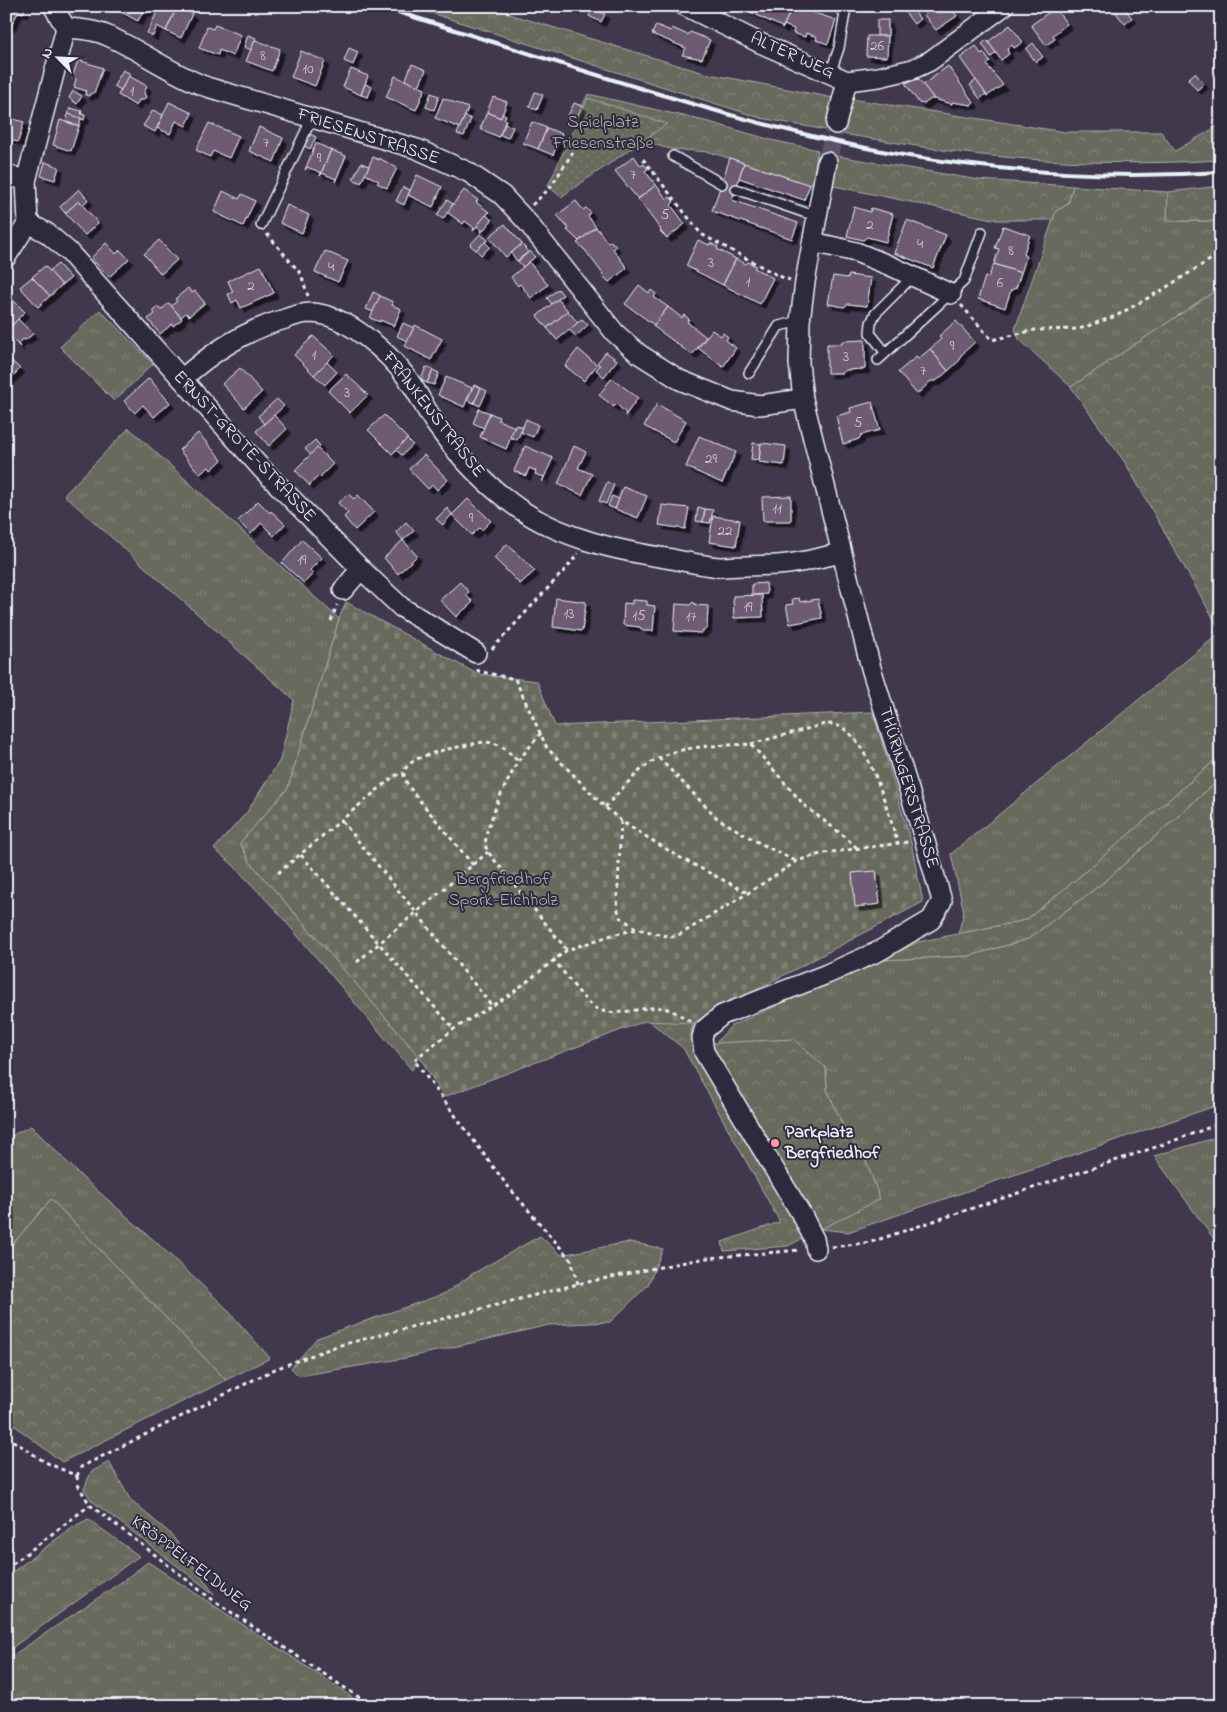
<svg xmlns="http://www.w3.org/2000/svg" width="1227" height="1712" font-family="'Indie Flower',sans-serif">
	<defs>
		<pattern id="grass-tufts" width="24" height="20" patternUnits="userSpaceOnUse" patternTransform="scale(1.25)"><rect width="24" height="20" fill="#676b5d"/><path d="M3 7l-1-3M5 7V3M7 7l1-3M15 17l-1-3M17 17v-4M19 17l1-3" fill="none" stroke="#7d8175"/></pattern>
		<pattern id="forest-crowns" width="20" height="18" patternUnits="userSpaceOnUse" patternTransform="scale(1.25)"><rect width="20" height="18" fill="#676b5d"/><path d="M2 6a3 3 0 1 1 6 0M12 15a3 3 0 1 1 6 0" fill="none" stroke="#7d8175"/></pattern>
		<pattern id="cemetery-stones" width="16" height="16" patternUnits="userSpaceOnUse" patternTransform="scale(1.25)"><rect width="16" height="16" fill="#676b5d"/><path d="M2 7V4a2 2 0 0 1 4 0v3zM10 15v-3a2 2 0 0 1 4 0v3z" fill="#7d8175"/></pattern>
		<pattern id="park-dots" width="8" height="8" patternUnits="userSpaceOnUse" patternTransform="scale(1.25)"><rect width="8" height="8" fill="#676b5d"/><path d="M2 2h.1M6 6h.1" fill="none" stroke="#7d8175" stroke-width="1.8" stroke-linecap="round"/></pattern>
		<filter id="shadow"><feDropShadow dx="4.5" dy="4.5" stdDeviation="0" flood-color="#0009"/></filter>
	</defs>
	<rect width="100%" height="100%" fill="#42384d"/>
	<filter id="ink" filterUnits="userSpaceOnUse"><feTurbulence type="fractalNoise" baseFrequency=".02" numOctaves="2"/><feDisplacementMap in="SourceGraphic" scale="10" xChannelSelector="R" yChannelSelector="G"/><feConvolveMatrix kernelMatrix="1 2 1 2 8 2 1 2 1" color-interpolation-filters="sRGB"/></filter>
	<g filter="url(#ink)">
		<g fill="url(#grass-tufts)" stroke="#a8aeaa">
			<path d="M1073,186L1168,192L1167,221H1221V287L1071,387L1019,339L1015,329L1056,211L1068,204Z"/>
			<path d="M100,310L153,364L114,401L60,347Z"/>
			<path d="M129,428L339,619L288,788L240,843L250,862L419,1056L412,1070L274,908L232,864L214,849L247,812L280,760L294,700L64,495Z"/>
			<path d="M1221,632V755L1078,878L1026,920L958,934L964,912L951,854Z"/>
			<path d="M1221,778V1104L848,1232L821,1229L879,1198L865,1158L845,1130L827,1090L826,1068L716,1043L731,1026L880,960L969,956L1028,939L1104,882Z"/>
			<path d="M31,1126L83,1178L156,1242L224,1306L270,1358L226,1380L51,1199L6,1252V1141L9,1137Z"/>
			<path d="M1221,1136L1214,1153L1221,1172V1249L1154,1156Z"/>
			<path d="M109,1462L131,1501L171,1534L214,1594L92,1501L84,1489L91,1472Z"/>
			<path d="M88,1519L139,1556L6,1652V1577L70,1529Z"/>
			<path d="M148,1562L342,1690L363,1706H6V1660L120,1583Z"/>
		</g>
		<g fill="url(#forest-crowns)" stroke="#a8aeaa">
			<path d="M409,6H492L509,14L704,73L834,98L826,130L761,118Z"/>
			<path d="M588,94L709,122L771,140L818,150L812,183L810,185L710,152L670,149L635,139L636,122L582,106Z"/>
			<path d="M851,99L1065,132H1161L1175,151L1221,124V160C1141,165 1061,163 982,155C935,150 889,141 842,134Z"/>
			<path d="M837,156L979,180L1073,186L1068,204L1056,211L1053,220H997L829,185Z"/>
			<path d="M1221,186V221H1167L1168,192Z"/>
			<path d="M1221,287V632L1126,464L1071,387Z"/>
			<path d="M1221,755V778L1104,882L1028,939L969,956L880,960L918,942L1026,920L1078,878Z"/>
			<path d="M679,1014L693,1023L690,1041L716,1043L793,1039L826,1068L827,1090L845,1130L865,1158L880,1199L788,1246L724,1251L722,1242L780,1222L683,1048L649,1021Z"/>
			<path d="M51,1199L226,1380L62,1462L6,1419V1252Z"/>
			<path d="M540,1236L561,1255L630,1242L663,1249L648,1285L610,1322L549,1325L406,1358L299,1376L291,1368L317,1338L446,1293L472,1274Z"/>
		</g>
		<path fill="url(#cemetery-stones)" stroke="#a8aeaa" d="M346,602L477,674L537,681L555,726L873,712L911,842L923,902L693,1023L645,1021L444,1097L419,1056L250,862L240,843L288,788L339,619Z"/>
		<path fill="url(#park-dots)" stroke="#a8aeaa" d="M588,98L667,124L561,197L548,186Z"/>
		<g fill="#6e5a73" stroke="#e8f1f8" filter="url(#shadow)">
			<path d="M6,6L26,7L23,13L19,11L10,27L6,25Z"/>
			<path d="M121,6H150L147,13L143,11L138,21L119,11Z"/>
			<path d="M160,6L177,7L166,31L157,26L153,36L147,33Z"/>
			<path d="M746,6H793L782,29V27L765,19L764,20L765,19L746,10L744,11Z"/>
			<path d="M793,6L836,20L828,44L816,40L817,37L806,33L805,37L793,33L794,29L784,25L782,29Z"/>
			<path d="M936,6H950L957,16L936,30L924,15Z"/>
			<path d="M1116,6H1123L1132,18L1125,24L1113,9Z"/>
			<path d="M177,7L192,14L181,38L166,31Z"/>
			<path d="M911,7L920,19L914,24L905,12Z"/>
			<path d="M593,8L605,14L601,22L589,16Z"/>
			<path d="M1055,8L1067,24L1053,35L1055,39L1046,45L1031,25Z"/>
			<rect x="877" y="20" width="11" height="16"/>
			<path d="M215,25L241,35L233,56L219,50L218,55L199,48L207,27L213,29Z"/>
			<path d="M656,25L671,31L672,28L688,35L690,32L710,40L702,59L682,55L686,48L652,34Z"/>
			<path d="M1010,25L1023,42L1014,48L1012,45L1007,49L1009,54L1001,60L988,42Z"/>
			<path d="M248,35L256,38L251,50L244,47Z"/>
			<path d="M867,36H888L887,57L866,56Z"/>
			<path d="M255,40L280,49L272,71L246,61Z"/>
			<path d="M987,40L996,53L991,57L982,44Z"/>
			<path d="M1033,43L1043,57L1036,62L1026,49Z"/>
			<path d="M976,46L981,54L983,52L990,62L987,65L1003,85L987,96L960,58Z"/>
			<path d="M349,48L358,52L353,65L344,61Z"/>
			<path d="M301,51L325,61L315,86L291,77Z"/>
			<path d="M78,60L103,68L94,93L90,94L89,96L85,95L86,91L74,87L76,79L72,78Z"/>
			<path d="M412,64L426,70L419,86L405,81Z"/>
			<path d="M948,66L974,103L972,105L952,102V104L934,99L923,85Z"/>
			<path d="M351,69L368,76L361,95L343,87Z"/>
			<path d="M123,70L131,74L121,90L114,86Z"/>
			<path d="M1195,73L1204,84L1197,90L1188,79Z"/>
			<path d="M129,76L147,86L144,93L146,97L144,100H139L136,106L118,95Z"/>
			<path d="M395,76L425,89L416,110L386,97Z"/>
			<path d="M919,79L934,99H931L924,104L919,103L905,83Z"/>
			<path d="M976,80L986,94L980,99L970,85Z"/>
			<path d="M365,84L372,87L368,97L361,95Z"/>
			<path d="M73,91L82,96L77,104L69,98Z"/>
			<path d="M535,92L543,95L537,110L529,107Z"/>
			<path d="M431,93L439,96L434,110L426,107Z"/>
			<path d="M493,97L507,102L501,118L487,112Z"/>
			<path d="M443,98L468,108L460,128L435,118Z"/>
			<path d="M169,102L192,113L186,126L176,121L170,134L157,128Z"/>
			<path d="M574,103L582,106L575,123L566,120Z"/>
			<path d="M70,108L82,111L81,114L85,115L84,120L68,114Z"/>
			<path d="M153,110L163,115L155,132L143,126Z"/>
			<path d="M487,112L501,118L502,114L506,115L504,119L506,120L499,137L480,129Z"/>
			<path d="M68,114L81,118L79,126L66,122Z"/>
			<path d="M465,116L471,119L464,136L457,134Z"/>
			<path d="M6,117L24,122L18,142L9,139L6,144Z"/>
			<path d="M60,120L79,126L71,151L53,145Z"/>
			<path d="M532,122L547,128L538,149L523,143Z"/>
			<path d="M209,123L239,136L229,158L213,151L210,157L196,150Z"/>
			<path d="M505,124L513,127L508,138L500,135Z"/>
			<path d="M259,127L283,138L274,162L249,151Z"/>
			<path d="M547,128L562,134L553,155L538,149Z"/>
			<path d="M308,133L316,137L310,149L303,145Z"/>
			<path d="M316,143L331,150L320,176L322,173L307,167L305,170Z"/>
			<path d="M331,150L346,156L335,182L336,179L322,173L320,176Z"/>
			<path d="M634,156L641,166L644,164L648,169L645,171L656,185L638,199L615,171Z"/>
			<path d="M373,157L379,160V158L397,168L387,188L377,183L379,181L365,174Z"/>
			<path d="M730,158L744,163L732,200L798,223L792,239L712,211Z"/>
			<path d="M45,162L59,167L55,180L41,176Z"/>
			<path d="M361,163L369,166L361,183L353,179Z"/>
			<path d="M744,163L810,185L804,200L739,178Z"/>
			<path d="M417,175L442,187L433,207L408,195Z"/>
			<path d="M656,185L667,199L670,197L674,202L671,205L685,224L667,238L660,231L661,230L644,207L637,200Z"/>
			<path d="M403,187L410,190L404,205L396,201Z"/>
			<path d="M79,189L88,200L82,205L79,201L65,213L60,207Z"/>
			<path d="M464,190L478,200L476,202L489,212L473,231L474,228L465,221L463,224L447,212Z"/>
			<path d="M223,191L239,199L242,194L255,201L243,226L214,212Z"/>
			<path d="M447,200L453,204L443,219L437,215Z"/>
			<path d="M79,201L98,223L85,235L65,213Z"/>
			<path d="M576,201L583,210L586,208L591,213L588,216L596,227L579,241L567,230L569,229L557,215Z"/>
			<path d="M287,205L309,215L302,233L280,223Z"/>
			<path d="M854,207L870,212L871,208L893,214L886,242L867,237L863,240L847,236Z"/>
			<path d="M486,215L492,220L480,234L482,230L477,226Z"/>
			<path d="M907,220L946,235L933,268L894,253Z"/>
			<path d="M505,224L522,244L506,257L489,237Z"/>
			<path d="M1003,226L1030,235L1024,253L1026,258L1021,273L994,264L999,249L995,248Z"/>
			<path d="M596,227L608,243L611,241L616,247L613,249L627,268L609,282L602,275L603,274L585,250L577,243Z"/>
			<path d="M480,234L488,240L476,250L470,245Z"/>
			<path d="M159,240L177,260L161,274L144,254Z"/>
			<path d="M698,240L709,245L710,243L718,247L717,249L736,259L723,285L686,266Z"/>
			<path d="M485,242L490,247L481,255L476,250Z"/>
			<path d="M106,243L116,254L120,250L129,259L109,277L91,258Z"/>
			<path d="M522,244L528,252L517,261L511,253Z"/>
			<path d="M325,251L348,261L338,282L315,272Z"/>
			<path d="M530,251L535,257L523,267L518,261Z"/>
			<path d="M736,259L746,264L748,262L756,266L754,268L773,278L760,304L723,285Z"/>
			<path d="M529,262L548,285L531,298L520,284L518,286L511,277Z"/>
			<path d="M58,264L71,278L62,285L49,271Z"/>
			<path d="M994,264L1021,273L1016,288L1011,290L1005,308L978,299L985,277L988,278Z"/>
			<path d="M45,266L62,285L50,296L32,277Z"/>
			<path d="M261,266L274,293L241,308L237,300L232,303L228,294L233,292L228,281Z"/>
			<path d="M849,275L871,278L867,306L848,304L844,307L828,304L833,276L848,278Z"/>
			<path d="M32,277L50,296L38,307L20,287Z"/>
			<path d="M639,285L649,293L651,290L656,294L654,297L668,307L654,325L625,304Z"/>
			<path d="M188,288L192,293L195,291L205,303L189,316L186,313L181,317L171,306L177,301L175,299Z"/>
			<path d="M558,289L563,295L552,304L547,298Z"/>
			<path d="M373,292L381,296L373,312L366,309Z"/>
			<path d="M380,296L393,302L392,305L401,309L394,326L380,320V322L370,318Z"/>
			<path d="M11,298L25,312L11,326L6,321V302Z"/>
			<path d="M558,299L568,311L547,328L537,316Z"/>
			<path d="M169,303L182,319L173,326L172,324L160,334L148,319L155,314L153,311L157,307L161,310Z"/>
			<path d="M668,307L682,318L684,315L689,319L687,322L706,337L692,355L653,326Z"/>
			<path d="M568,311L578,323L557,340L547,328Z"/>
			<path d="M18,319L33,334L25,340L23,339L18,344L20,347L6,332Z"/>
			<path d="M582,319L588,325L576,336L569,330Z"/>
			<path d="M956,321L975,342L961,355L960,360L948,371L930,349L941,339L939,336Z"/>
			<path d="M403,323L414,328L407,341L397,336Z"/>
			<path d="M415,325L442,339L431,360L405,346Z"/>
			<path d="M712,330L721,336L723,333L728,337L726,340L736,348L723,367L698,348Z"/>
			<path d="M313,336L334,355L314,375L294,355Z"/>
			<path d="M865,340V369L846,370L843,373H827V344H842V341Z"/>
			<path d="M578,349L597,365L584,381L565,366Z"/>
			<path d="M930,349L948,371L936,381H931L917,394L898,372L916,357L918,359Z"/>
			<path d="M606,352L617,360L604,377L596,370L600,365L597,363Z"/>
			<path d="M11,360L20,369L7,382L6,363L8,364Z"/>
			<path d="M327,362L337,372L325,385L314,375Z"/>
			<path d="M426,367L433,370L427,383L421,380Z"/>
			<path d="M240,368L262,392L244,408L222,384Z"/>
			<path d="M433,370L439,373L434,385L427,383Z"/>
			<path d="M346,374L368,395L350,413L328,391Z"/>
			<path d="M446,377L472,388L464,407L438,395Z"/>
			<path d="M149,378L170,403L154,417L143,405L135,413L124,401Z"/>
			<path d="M612,378L638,398L625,416L626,413L616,404L614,407L599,395Z"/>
			<path d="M474,385L481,388L474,403L467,400Z"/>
			<path d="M481,388L487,391L480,406L474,403Z"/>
			<path d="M277,399L284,406L264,424L258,416Z"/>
			<path d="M872,402L880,430L861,435L859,439L843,444L836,416L851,412L850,408Z"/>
			<path d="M657,404L686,421L674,442L644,426Z"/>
			<path d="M479,409L490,413L484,428L473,423Z"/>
			<path d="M490,413L499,417L498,420L515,427L506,449L480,437Z"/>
			<path d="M274,415L287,429L269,446L256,431Z"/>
			<path d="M384,415L408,439L392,454L368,430Z"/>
			<path d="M526,419L538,425L533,437L521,432Z"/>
			<path d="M516,425L523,427L517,440L510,437Z"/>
			<path d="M198,433L222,460L211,470L209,467L200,474L179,450Z"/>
			<path d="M699,436L736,452L722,483L686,467Z"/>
			<path d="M407,439L413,445L402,455L396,450Z"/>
			<path d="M315,440L320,446L311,455L305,449Z"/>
			<path d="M753,443L761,444L759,460L751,459Z"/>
			<path d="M761,443L786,446L784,465L759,462Z"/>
			<path d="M525,446L553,458L542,482L544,477L535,474L536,471L529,468L526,476L514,471Z"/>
			<path d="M574,446L586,452L578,468L592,474L582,495L558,484Z"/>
			<path d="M317,448L333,464L321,476V478L319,476L310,484V486L295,470Z"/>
			<path d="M424,455L448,480L437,490L433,485L428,489L409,469Z"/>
			<path d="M607,482L614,485L606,504L599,501Z"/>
			<path d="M623,487L647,496L638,518L615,509Z"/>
			<path d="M348,494L354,499L358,495L374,512L355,530L344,517L348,513L338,503Z"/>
			<path d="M612,496L619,499L615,509L608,506Z"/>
			<path d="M791,496V521H763L762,497Z"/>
			<path d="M468,499L491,521L482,530L479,528L472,535L452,515Z"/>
			<path d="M258,501L270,513L271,511L285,524L274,536L261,523L251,534L238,521Z"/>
			<path d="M662,505L689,508L685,529L659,525Z"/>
			<path d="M698,507L705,509L703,522L696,521Z"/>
			<path d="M447,508L452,514L443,525L436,519Z"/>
			<path d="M705,509L713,510L710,523L703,522Z"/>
			<path d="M713,516L740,520L736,546L709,542Z"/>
			<path d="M406,522L414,531L403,540L396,532Z"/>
			<path d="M302,540L322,558L310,570L313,574L304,583L282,563Z"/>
			<path d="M403,540L417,556L398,574L384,558Z"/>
			<path d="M507,544L535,571L520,584L494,558Z"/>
			<path d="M460,582L469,592L466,595L473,602L456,617L440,600Z"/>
			<path d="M766,583L767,594L752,595V584Z"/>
			<path d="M762,595L763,617L734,618L733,596Z"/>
			<path d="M556,598L586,602L582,631L553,627Z"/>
			<path d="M799,598L800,602L818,599L822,618L790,624L786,605L793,604L792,599Z"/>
			<path d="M632,600L647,601V605L655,606L653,631H643L640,627L623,625L624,603L632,604Z"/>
			<path d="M693,602L696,605L708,606L707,628L701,633L674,631L676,604L690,605Z"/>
			<path d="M876,871L880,904L855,907L852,873Z"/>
		</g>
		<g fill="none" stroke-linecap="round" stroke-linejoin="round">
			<path stroke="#5b5467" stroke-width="19" stroke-dasharray="19 9" stroke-linecap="butt" d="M827,162L836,124"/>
			<defs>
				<g id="service">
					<path d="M830,74L839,48L845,13L842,10L835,6"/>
					<path d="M673,156L722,184"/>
					<path d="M736,189L806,213L817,216"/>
					<path d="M261,225L312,118"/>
					<path d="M885,352L870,333L871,323L875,314L913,276"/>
					<path d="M878,360L964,281L982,232"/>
					<path d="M749,373L779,326L800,321"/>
				</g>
				<g id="minor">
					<path d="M685,6L760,43L847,81L879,77L913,69L930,61L1004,6"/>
					<path d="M66,28C80,29 95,30 108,36C142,51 172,74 207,87L417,149L468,172L502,195L528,223L615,333L639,354L680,380L732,401L760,405L803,399"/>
					<path d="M836,124L847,81"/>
					<path d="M6,174L26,181"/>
					<path d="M28,223L47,233L68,251L261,468L361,569L401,607L476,653"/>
					<path d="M813,242L856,252L893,267L951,294"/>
					<path d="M6,257L28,223L26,181L66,28L53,6"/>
					<path d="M182,379C212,352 246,330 285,319C293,316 303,313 311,313C346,314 389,353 408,379C419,394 426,411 437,426C459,457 487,486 518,508C563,539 619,551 672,559C687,562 702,565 718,567C727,567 736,566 745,566C759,565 773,566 788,564C805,562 823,557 841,553"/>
					<path d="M343,590L361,569"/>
					<path d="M816,1249L814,1239L803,1217L704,1052L702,1038L704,1030L722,1015L827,974L879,951L931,920L942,901L924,838L871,668L803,399L799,363L800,321L805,282L827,162"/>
				</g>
			</defs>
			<use href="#service" stroke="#e8f1f8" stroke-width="12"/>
			<use href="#minor" stroke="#e8f1f8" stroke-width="22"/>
			<g stroke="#e8f1f8" stroke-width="3" stroke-dasharray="4 4" stroke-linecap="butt">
				<path d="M643,159L701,234L779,276L790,280"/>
				<path d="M532,205L550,188L573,152"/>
				<path d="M267,234L301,274L308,296"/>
				<path d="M961,305L992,340L1035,330L1079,329L1116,316L1162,290L1221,253"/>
				<path d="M331,621L337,605"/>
				<path d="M492,649L571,563L578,553"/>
				<path d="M478,669V671L515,679L547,748L605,807L621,821L679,857L748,893"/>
				<path d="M541,733L518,761L499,798L487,831L485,845L488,852L567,950"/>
				<path d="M751,744L825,724C828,724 833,724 836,725C869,735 888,814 898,843"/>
				<path d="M659,758L717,818L761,844L796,861"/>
				<path d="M605,807C618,794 631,777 646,766C674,744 717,746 751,744L805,806L844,836L857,848"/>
				<path d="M342,821L492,1006"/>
				<path d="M621,821L617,907L620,917L637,929"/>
				<path d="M301,855L454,1029"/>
				<path d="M473,865L412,791C409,786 403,779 404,773C406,753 467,746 483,742C501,742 506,750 518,761"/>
				<path d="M278,873L394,776L404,773"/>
				<path d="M553,959C564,972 578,993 590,1004C610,1022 640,1005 663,1008C673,1010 682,1016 691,1022"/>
				<path d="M357,962L488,852"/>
				<path d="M832,1247L871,1242L1165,1144L1221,1123"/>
				<path d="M578,1284L571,1260L506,1184L414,1060L454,1029L511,994L567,950L612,935L638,929L671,937L681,934L748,893L797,861L824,853L908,842"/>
				<path d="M6,1436L45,1462L77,1476"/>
				<path d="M77,1476L81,1467L275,1369L337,1346L578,1284L675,1264L707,1258L800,1250"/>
				<path d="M77,1476L78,1485L90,1505L150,1551L210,1598L372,1706"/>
				<path d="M6,1569L90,1505"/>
			</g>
			<use href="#service" stroke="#2f2a3d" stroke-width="9"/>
			<use href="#minor" stroke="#2f2a3d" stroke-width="19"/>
			<path stroke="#e8f1f8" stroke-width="4" d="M379,6C445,27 512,48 578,69C687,103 796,137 909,156C1012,173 1117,179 1221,172"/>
		</g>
	</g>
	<circle fill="#ff9aa2" stroke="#2f2a3d" stroke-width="2" cx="775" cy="1143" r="5"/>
	<g text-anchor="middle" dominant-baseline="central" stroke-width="4" stroke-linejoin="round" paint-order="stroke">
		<g font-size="15" fill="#cacbd7">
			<text x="877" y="46">26</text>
			<text x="263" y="56">8</text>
			<text x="308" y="69">10</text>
			<text x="132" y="91">1</text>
			<text x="266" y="143">7</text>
			<text x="319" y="158">9</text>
			<text x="633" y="175">7</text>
			<text x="665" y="215">5</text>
			<text x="870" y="225">2</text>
			<text x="920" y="244">4</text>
			<text x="1011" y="251">8</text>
			<text x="711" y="263">3</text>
			<text x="331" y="267">4</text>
			<text x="748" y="282">1</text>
			<text x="1000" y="283">6</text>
			<text x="251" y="286">2</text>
			<text x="952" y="346">9</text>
			<text x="314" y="355">1</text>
			<text x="846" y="357">3</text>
			<text x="923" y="371">7</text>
			<text x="347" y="393">3</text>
			<text x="858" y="423">5</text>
			<text x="711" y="459">29</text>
			<text x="777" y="509">11</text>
			<text x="471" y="518">9</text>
			<text x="725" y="531">22</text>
			<text x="302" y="560">19</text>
			<text x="748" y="607">19</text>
			<text x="569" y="614">13</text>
			<text x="639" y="616">15</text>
			<text x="691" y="617">17</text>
		</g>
		<g font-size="18" fill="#e8f1f8" stroke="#2f2a3d">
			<text transform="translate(792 56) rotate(24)">ALTER WEG</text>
			<text transform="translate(368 137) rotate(18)">FRIESENSTRASSE</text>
			<text transform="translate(433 415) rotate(52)">FRANKENSTRASSE</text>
			<text transform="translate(244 447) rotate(47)">ERNST-GROTE-STRASSE</text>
			<text transform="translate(908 788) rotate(73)">THÜRINGERSTRASSE</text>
			<text transform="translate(191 1564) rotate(37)">KRÖPPELFELDWEG</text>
		</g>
		<g font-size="18" fill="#aeb5b2" stroke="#2f2a3d">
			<text x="603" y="123">Spielplatz<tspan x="603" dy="21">Friesenstraße</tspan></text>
			<text x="503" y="880">Bergfriedhof<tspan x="503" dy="21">Spork-Eichholz</tspan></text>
		</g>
		<g font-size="18" font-weight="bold" fill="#e8f1f8" stroke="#2f2a3d" text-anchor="start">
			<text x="785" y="1133">Parkplatz<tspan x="785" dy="21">Bergfriedhof</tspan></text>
		</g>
	</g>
	<rect width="1227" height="1712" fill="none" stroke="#2f2a3d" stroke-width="25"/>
	<rect x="12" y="12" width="1202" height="1687" fill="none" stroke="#e8f1f8" stroke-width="2" filter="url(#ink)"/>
	<g transform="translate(58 58) rotate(294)" stroke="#2f2a3d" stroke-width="4" paint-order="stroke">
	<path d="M0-4L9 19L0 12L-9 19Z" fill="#e8f1f8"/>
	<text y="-8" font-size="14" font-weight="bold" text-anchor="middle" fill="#e8f1f8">N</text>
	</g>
</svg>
